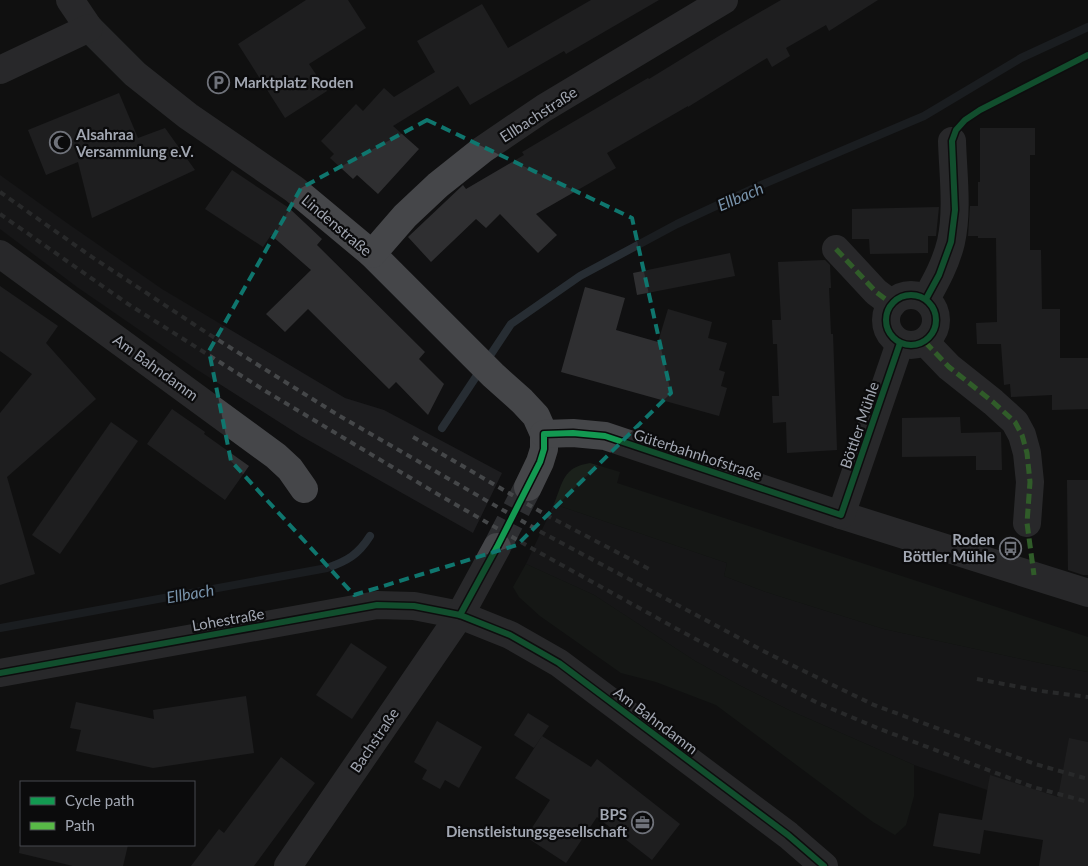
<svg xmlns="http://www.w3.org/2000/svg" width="1088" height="866" font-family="Lato,sans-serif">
	<rect width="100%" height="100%" fill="#101011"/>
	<g fill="#1d1d1f">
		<path d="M0,175L67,223L162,289L345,398L384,410L502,473L473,533L301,436L196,369L77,287L0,229Z"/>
		<path d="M554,504L727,563L724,576L766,592L884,629L1045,664L1088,672V821L1040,808L914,765L791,711L739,685L695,661L594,595L526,564Z"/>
	</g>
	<g fill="#1b211b">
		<path d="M590,463L620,472L617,483L1088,637V672L1045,664L884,629L766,592L724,576L727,563L554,504C563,482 563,467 590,463Z"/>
		<path d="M526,564L594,595L695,661L739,685L791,711L914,765V796L906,825L895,835L873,822L716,705L656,682L621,673L540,616L519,597L513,587Z"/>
	</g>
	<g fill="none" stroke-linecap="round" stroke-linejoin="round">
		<g stroke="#272d33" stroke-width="8">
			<path d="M442,428L511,324L580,276L677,224L761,185L924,116L1021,58L1088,27"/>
			<path d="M0,628L327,568C347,561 358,555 370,536"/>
		</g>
	</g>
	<g fill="#2f2f31">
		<path d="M306,0H348L366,28L309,64L327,91L285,118L238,44Z"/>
		<path d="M591,0H659L566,54L564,51L470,105L458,86L393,126L419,149L378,194L357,175L353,179L330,158L334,154L321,141L356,104L363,111L384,88L394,97L435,72L417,41L482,4L508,48Z"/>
		<path d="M781,0H878L829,31L826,25L786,48L790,56L772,67L767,58L688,107V106L607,153L616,168L536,214L557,235L538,253L500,214L486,228L476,219L431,262L408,237L463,185L466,189L524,155L522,152L648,78L649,79L719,36Z"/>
		<path d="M119,93L138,138L165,128L195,170L92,218L78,162L46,175L28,130Z"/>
		<path d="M980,128H1035V155H1030V250H1041L1042,309H1060V358H1088V409L1052,410V395L1011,397L1010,384L1004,385L1001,344H977L976,323L997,322L996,238H978V236H968L970,206H978V182H980Z"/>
		<path d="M232,170L289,208L322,239L317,245L425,352L419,359L444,384L428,415L396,382L389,389L308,309L285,332L266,314L311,270L271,235L263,247L205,209Z"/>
		<path d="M939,207L936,236H928V253L870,254L869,239H852V209Z"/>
		<path d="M730,253L735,276L637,295L633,273Z"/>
		<path d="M825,260L830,265L831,288H829L831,334H833L837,450L787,453L786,422L773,423L772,396H779L777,344H773L772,320H781L778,262Z"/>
		<path d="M0,286L58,326L46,343L96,399L7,477L35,574L0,585V413L32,374L0,351Z"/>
		<path d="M585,287L625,298L616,330L658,342L668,309L712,322L708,338L727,343L719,370L725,372L721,386L727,388L719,416L561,372Z"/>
		<path d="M172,409L205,432L204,434L249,466L225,500L147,444Z"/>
		<path d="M960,417L961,433L1001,432L1002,470H976V456L902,457V418Z"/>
		<path d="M111,422L138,441L60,554L32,535Z"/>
		<path d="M1067,480H1088V575H1083L1068,570Z"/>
		<path d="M351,643L387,667L352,719L316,695Z"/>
		<path d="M246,696L254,753L153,768L76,751L81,730L70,728L76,702L154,719L153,710Z"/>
		<path d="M528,713L549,726L534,748L514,735Z"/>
		<path d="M437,721L482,747L459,788L445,780L440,789L422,779L427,770L414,762Z"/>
		<path d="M542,736L591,767L597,759L680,824L652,860L597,817L566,863L526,837L550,800L515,778Z"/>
		<path d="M1069,738L1088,742V866H1039L1043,840L984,830L980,854L933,846L939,813L982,820L990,775L1058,797Z"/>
		<path d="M281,757L315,783L254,866H191L219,829L224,833Z"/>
		<path d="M20,845H128L123,866H73L19,853Z"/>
	</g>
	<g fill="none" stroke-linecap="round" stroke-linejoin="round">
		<path stroke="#2d2e31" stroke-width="28" stroke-dasharray="28 14" stroke-linecap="butt" d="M497,547L528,487"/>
		<g stroke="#454649" stroke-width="28">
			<path d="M70,0L89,28L135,74L188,116L294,189L372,254L493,375L522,401L536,416L544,434V449L540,462L528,487"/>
			<path d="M0,70L89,28"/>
			<path d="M836,249L876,292L892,304"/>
			<path d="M0,254L276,456L290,469L304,489"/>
			<path d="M372,254L405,216L438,185L482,150L544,108L724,0"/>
			<circle cx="911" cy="320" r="25"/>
			<path d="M926,299C936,281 946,263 951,242C958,210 953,174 952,141"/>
			<path d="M925,342L949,367L993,402L1015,422L1022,435L1027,453L1030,482L1027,523"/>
			<path d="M544,434L573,433L605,436L841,515L1088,593"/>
			<path d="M841,515L900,343"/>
			<path d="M0,673L377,605L414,606L460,615L510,635L559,663L788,835L824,866"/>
			<path d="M288,866L460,615L497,547"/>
		</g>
		<g stroke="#454749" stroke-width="4" stroke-dasharray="6 5" stroke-linecap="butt">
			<path d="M0,192L89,255L207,333L338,415L541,532L771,655L874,705L1035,764L1088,779"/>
			<path d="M0,214L128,304L267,392L434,492L533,549L677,629L759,673L818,703L880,729L1033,787L1088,802"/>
			<path d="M413,437L548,516L651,570"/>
			<path d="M977,679L1041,691L1088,697"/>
		</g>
		<g stroke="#58b947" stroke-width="5" stroke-dasharray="10 5" stroke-linecap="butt">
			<path d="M836,249L876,292L892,304"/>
			<path d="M925,342L949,367L993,402L1015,422L1022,435L1027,453L1030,482L1027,523L1034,575"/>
		</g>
		<defs>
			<g id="cycleway">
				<circle cx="911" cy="320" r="25"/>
				<path d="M926,299L939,275L951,242L955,210L952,141L956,130L965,120L980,110L1088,55"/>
				<path d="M460,615L497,547L540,462L544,449V434L573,433L605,436L841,515L900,343"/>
				<path d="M0,673L377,605L414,606L460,615L510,635L559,663L788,835L824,866"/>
			</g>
		</defs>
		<use href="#cycleway" stroke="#0b0b0c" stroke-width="9"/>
		<use href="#cycleway" stroke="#139951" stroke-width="6"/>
	</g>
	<path d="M0 0H1088V866H0ZM427,120L632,218L671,393L517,545L354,595L231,461L209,351L301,188Z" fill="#101011" fill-opacity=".55" fill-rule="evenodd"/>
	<path fill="none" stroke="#0f766e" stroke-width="4" stroke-dasharray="10 6" stroke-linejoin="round" d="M427,120L632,218L671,393L517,545L354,595L231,461L209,351L301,188Z"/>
	<defs>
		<symbol id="parking-ring" viewBox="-11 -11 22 22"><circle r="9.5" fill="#0b0b0c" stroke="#6f727a" stroke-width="1.5"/><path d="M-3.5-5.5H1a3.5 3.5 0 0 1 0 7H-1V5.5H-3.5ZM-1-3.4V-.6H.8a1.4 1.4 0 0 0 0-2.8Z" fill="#6f727a"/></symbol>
		<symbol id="mosque-ring" viewBox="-11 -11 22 22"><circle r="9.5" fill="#0b0b0c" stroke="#6f727a" stroke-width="1.5"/><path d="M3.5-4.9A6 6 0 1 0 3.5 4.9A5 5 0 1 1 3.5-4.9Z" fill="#6f727a"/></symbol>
		<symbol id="bus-ring" viewBox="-11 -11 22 22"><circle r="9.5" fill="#0b0b0c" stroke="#6f727a" stroke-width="1.5"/><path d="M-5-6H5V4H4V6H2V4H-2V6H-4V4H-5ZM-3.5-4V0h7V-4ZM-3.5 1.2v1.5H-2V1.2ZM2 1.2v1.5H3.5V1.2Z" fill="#6f727a"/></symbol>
		<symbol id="office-ring" viewBox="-11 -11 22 22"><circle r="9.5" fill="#0b0b0c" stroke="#6f727a" stroke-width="1.5"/><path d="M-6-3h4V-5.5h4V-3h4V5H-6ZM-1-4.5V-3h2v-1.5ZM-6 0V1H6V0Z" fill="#6f727a"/></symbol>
	</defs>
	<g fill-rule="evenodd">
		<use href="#parking-ring" x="206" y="70" width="25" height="25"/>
		<use href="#mosque-ring" x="48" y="130" width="25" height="25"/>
		<use href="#bus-ring" x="998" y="536" width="25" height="25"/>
		<use href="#office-ring" x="630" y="810" width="25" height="25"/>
	</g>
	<g text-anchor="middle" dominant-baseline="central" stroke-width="4.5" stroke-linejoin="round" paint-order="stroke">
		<g font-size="15" font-weight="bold" fill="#a2a7b2" stroke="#0b0b0c" text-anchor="start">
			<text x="234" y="82">Marktplatz Roden</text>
			<text x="76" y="134">Alsahraa<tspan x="76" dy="17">Versammlung e.V.</tspan></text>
			<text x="995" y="539" text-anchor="end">Roden<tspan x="995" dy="17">Böttler Mühle</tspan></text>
			<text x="627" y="814" text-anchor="end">BPS<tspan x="627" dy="17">Dienstleistungsgesellschaft</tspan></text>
		</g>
		<g font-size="15" fill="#a2a7b2" stroke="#0b0b0c">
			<text transform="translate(538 114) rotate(-33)">Ellbachstraße</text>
			<text transform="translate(337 225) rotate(40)">Lindenstraße</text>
			<text transform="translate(156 367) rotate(36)">Am Bahndamm</text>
			<text transform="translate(859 425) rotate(-71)">Böttler Mühle</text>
			<text transform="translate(698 454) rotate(18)">Güterbahnhofstraße</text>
			<text transform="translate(228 619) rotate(-10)">Lohestraße</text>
			<text transform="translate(656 720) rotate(37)">Am Bahndamm</text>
			<text transform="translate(374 740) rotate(-56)">Bachstraße</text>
		</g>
		<g font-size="16" font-style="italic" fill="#7994ac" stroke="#0b0b0c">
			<text transform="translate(740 196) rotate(-23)">Ellbach</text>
			<text transform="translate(190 593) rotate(-10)">Ellbach</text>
		</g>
	</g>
	<rect x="20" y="781" width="175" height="65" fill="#0b0b0c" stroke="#47494e"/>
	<rect x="30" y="797" width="25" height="8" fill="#139951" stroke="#47494e"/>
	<text x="65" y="806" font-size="15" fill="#a2a7b2">Cycle path</text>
	<rect x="30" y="822" width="25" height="8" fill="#58b947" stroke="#47494e"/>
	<text x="65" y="831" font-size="15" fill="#a2a7b2">Path</text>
</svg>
